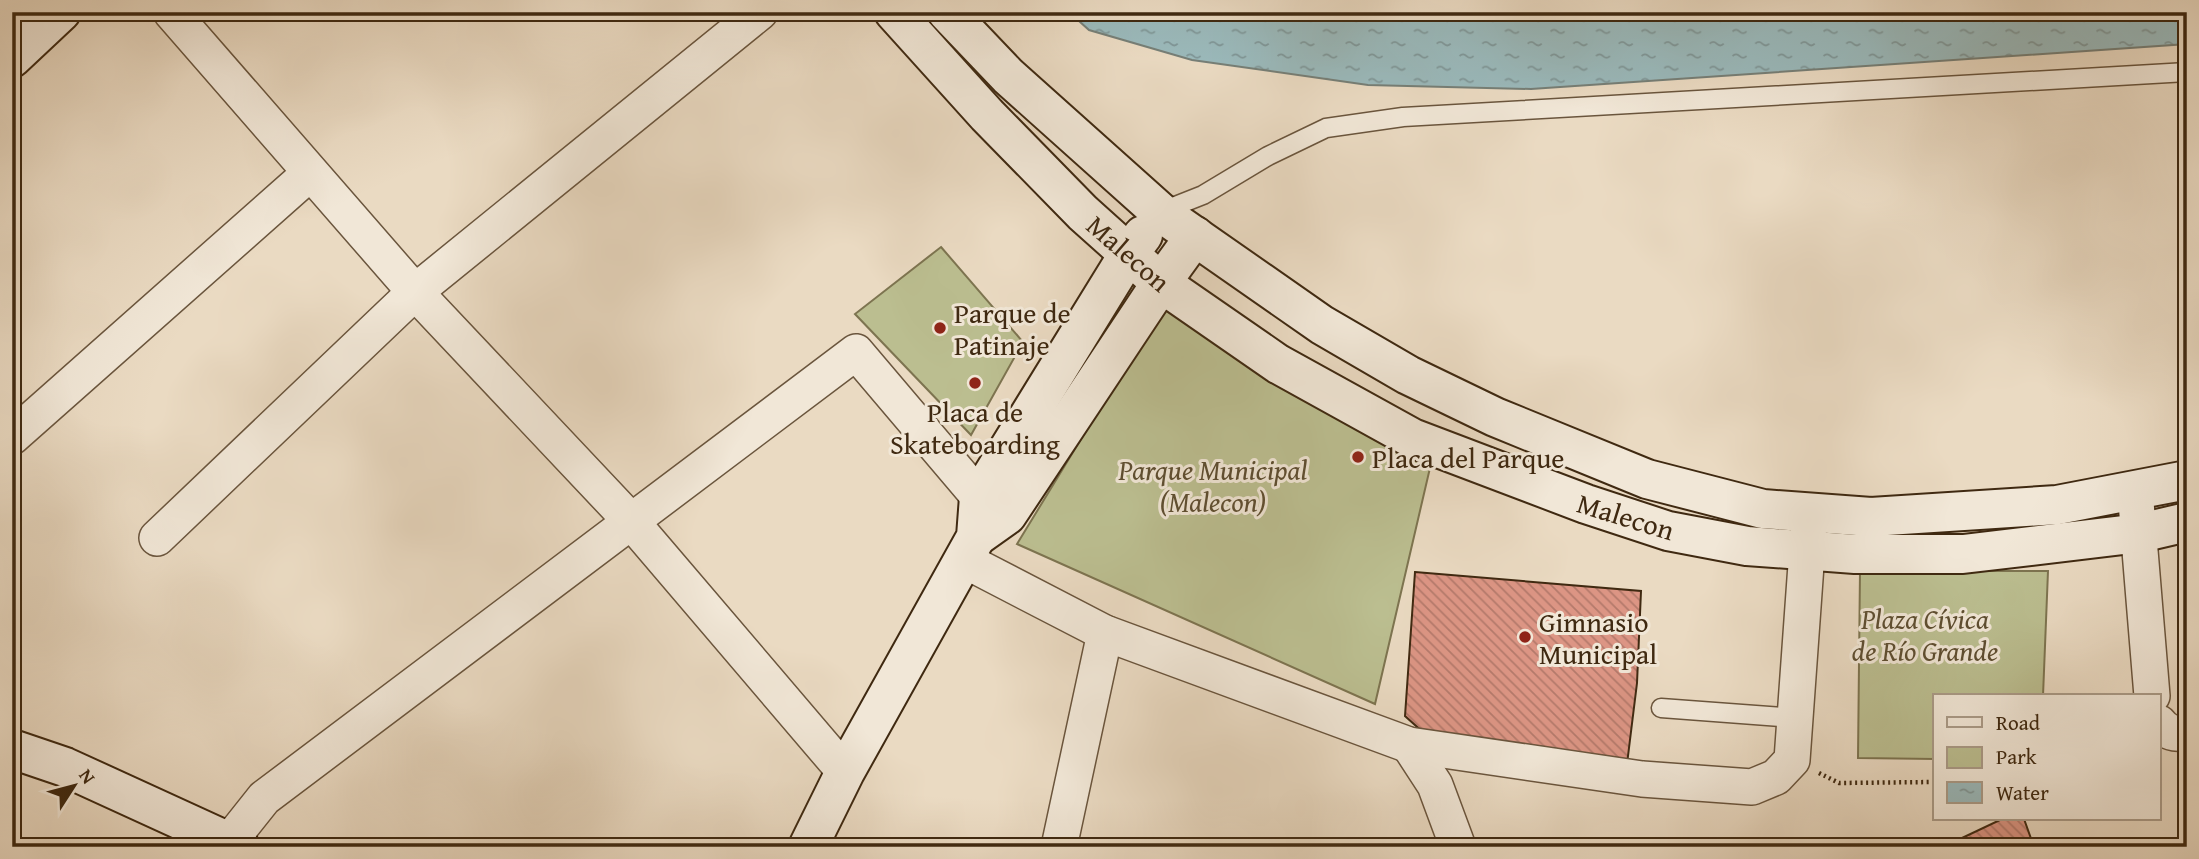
<svg xmlns="http://www.w3.org/2000/svg" width="2199" height="859" font-family="'Gentium Book Plus',serif">
	<defs>
		<pattern id="water-ripples" width="26" height="14" patternUnits="userSpaceOnUse" patternTransform="scale(1.75)"><rect width="26" height="14" fill="#9ab9bb"/><path d="M2 4q2-2 4 0t4 0M15 11q2-2 4 0t4 0" fill="none" stroke="#7f9697"/></pattern>
		<pattern id="building-back-hatch" width="6" height="6" patternUnits="userSpaceOnUse" patternTransform="scale(1.75)"><rect width="6" height="6" fill="#dc9584"/><path d="M-1 5l2 2M0 0l6 6M5-1l2 2" fill="none" stroke="#b47a6b"/></pattern>
	</defs>
	<rect width="100%" height="100%" fill="#eadac2"/>
	<filter id="stains"><feTurbulence type="fractalNoise" baseFrequency=".00286" numOctaves="4"/><feColorMatrix values="0 0 0 0 .2 0 0 0 0 .09 0 0 0 0 .02 0 0 0 .5 -.17"/></filter>
	<radialGradient id="worn" r=".72"><stop offset=".6" stop-color="#630" stop-opacity="0"/><stop offset="1" stop-color="#630" stop-opacity=".3"/></radialGradient>
	<g fill="#bbbe90" stroke="#7d7450" stroke-width="2">
		<path d="M941,247L1023,342L971,435L855,314Z"/>
		<path d="M1164,303L1433,455L1375,704L1017,544Z"/>
		<path d="M1860,571H2048L2043,696H1935V759L1858,758Z"/>
	</g>
	<path fill="url(#water-ripples)" stroke="#767f77" stroke-width="2" d="M1069,12H2187V44L1531,89L1368,85L1192,60L1089,30Z"/>
	<g fill="url(#building-back-hatch)" stroke="#3f2911" stroke-width="2">
		<path d="M1415,572L1641,591L1637,683L1627,764L1435,743L1405,716Z"/>
		<path d="M2002,819H2024L2034,847H1943Z"/>
	</g>
	<g fill="none" stroke-linecap="round" stroke-linejoin="round">
		<defs>
			<g id="lane">
				<path d="M1160,212L1203,195L1268,156L1326,128L1403,117L2187,72"/>
				<path d="M1661,708L1795,718"/>
			</g>
			<g id="street">
				<path d="M171,12L415,292L630,520L845,772"/>
				<path d="M12,14L41,31"/>
				<path d="M12,437L310,173"/>
				<path d="M2135,490L2152,696"/>
				<path d="M157,538L415,292L760,12"/>
				<path d="M964,560L1105,633L1409,745L1642,779L1752,787L1776,777L1792,760L1809,523"/>
				<path d="M2159,723C2166,732 2176,736 2187,731"/>
				<path d="M1409,745L1435,785L1458,847"/>
				<path d="M222,847L229,842L264,798L856,352L979,497L1000,511"/>
				<path d="M1059,847L1105,633"/>
			</g>
			<g id="secondary">
				<path d="M894,12L987,115L1083,213L1161,283L1278,364L1412,438L1586,504L1668,531L1747,546L1855,554H1963L2140,533L2187,522"/>
				<path d="M947,12L1008,76L1160,212L1322,325L1408,375L1495,417L1647,479L1763,509L1871,517L2057,505L2187,480"/>
				<path d="M12,58L61,12"/>
				<path d="M976,537L1007,515L1161,283L1195,236"/>
				<path d="M12,749L65,767L240,847"/>
				<path d="M808,847L845,772L976,537L979,497L1128,255L1143,235"/>
			</g>
		</defs>
		<use href="#lane" stroke="#6a553d" stroke-width="21"/>
		<use href="#street" stroke="#6a553d" stroke-width="38"/>
		<use href="#secondary" stroke="#3f2911" stroke-width="42"/>
		<path stroke="#3f2911" stroke-width="4.5" stroke-dasharray="2 3.5" stroke-linecap="butt" d="M1819,773L1839,783L1935,782"/>
		<use href="#lane" stroke="#f1e7d7" stroke-width="18"/>
		<use href="#street" stroke="#f1e7d7" stroke-width="35"/>
		<use href="#secondary" stroke="#f1e7d7" stroke-width="38"/>
	</g>
	<g fill="#8f2418" stroke="#f1e7d7" stroke-width="2.5">
		<circle cx="940" cy="328" r="7"/>
		<circle cx="975" cy="383" r="7"/>
		<circle cx="1358" cy="457" r="7"/>
		<circle cx="1525" cy="637" r="7"/>
	</g>
	<g text-anchor="middle" dominant-baseline="central" stroke-width="6" stroke-linejoin="round" paint-order="stroke">
		<g font-size="28" fill="#3f2911" stroke="#f1e7d7">
			<text transform="translate(1129 253) rotate(41)">Malecon</text>
			<text transform="translate(1626 516) rotate(17)">Malecon</text>
		</g>
		<g font-size="28" fill="#3f2911" stroke="#f1e7d7" text-anchor="start">
			<text x="954" y="312">Parque de<tspan x="954" dy="32">Patinaje</tspan></text>
			<text x="975" y="411" text-anchor="middle">Placa de<tspan x="975" dy="32">Skateboarding</tspan></text>
			<text x="1372" y="457">Placa del Parque</text>
			<text x="1539" y="621">Gimnasio<tspan x="1539" dy="32">Municipal</tspan></text>
		</g>
		<g font-size="28" font-style="italic" fill="#5e4e31" stroke="#f1e7d7">
			<text x="1213" y="469">Parque Municipal<tspan x="1213" dy="32">(Malecon)</tspan></text>
			<text x="1925" y="618">Plaza Cívica<tspan x="1925" dy="32">de Río Grande</tspan></text>
		</g>
	</g>
	<rect width="2199" height="859" fill="none" stroke="#eadac2" stroke-width="42"/>
	<rect x="14" y="14" width="2171" height="831" fill="none" stroke="#3f2911" stroke-width="3.5"/>
	<rect x="21" y="21" width="2157" height="817" fill="none" stroke="#3f2911" stroke-width="2"/>
	<rect x="1933" y="694" width="228" height="126" fill="#f1e7d7" stroke="#aa9b88" stroke-width="2"/>
	<rect x="1947" y="717" width="35" height="10" fill="#f1e7d7" stroke="#aa9b88" stroke-width="2"/>
	<text x="1996" y="730" font-size="21" fill="#3f2911">Road</text>
	<rect x="1947" y="747" width="35" height="21" fill="#bbbe90" stroke="#aa9b88" stroke-width="2"/>
	<text x="1996" y="764" font-size="21" fill="#3f2911">Park</text>
	<rect x="1947" y="782" width="35" height="21" fill="url(#water-ripples)" stroke="#aa9b88" stroke-width="2"/>
	<text x="1996" y="800" font-size="21" fill="#3f2911">Water</text>
	<g transform="translate(74 786) rotate(54)" stroke="#f1e7d7" stroke-width="5" paint-order="stroke">
	<path d="M0-5L12 26L0 18L-12 26Z" fill="#3f2911"/>
	<text y="-10" font-size="19" font-weight="bold" text-anchor="middle" fill="#3f2911">N</text>
	</g>
	<rect width="100%" height="100%" filter="url(#stains)"/>
	<rect width="100%" height="100%" fill="url(#worn)"/>
</svg>
